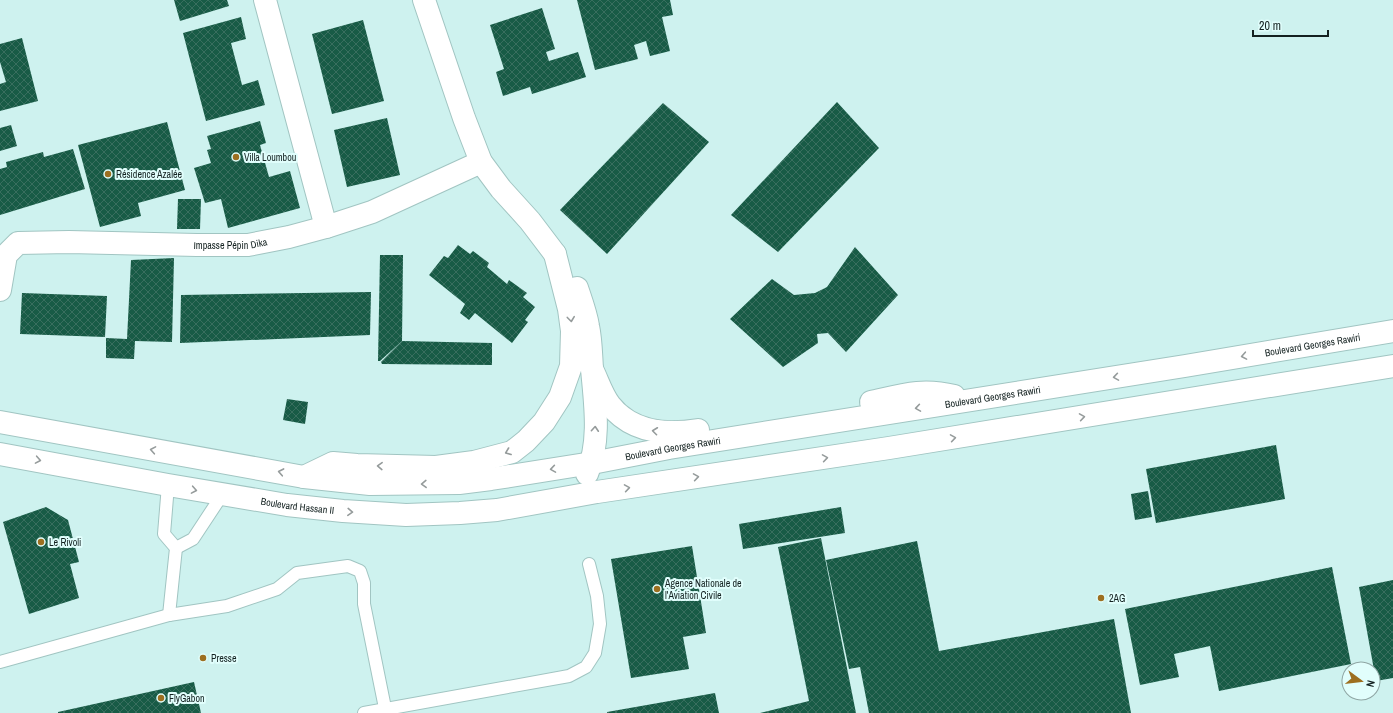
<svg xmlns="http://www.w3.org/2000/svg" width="1393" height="713" font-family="'Archivo Narrow',sans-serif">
	<defs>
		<pattern id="building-cross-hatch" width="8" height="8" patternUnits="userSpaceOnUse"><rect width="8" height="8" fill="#185b46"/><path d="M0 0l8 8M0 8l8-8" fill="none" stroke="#386e5e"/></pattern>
	</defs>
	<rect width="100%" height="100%" fill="#cef2ef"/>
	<g fill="url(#building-cross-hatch)">
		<path d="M174,0H227L229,6L180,21Z"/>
		<path d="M577,0H670L673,15L662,17L670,51L650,56L646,41L634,45L638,59L595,70Z"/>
		<path d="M542,8L555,49L546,52L549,61L578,52L586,77L532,94L530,87L503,96L496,72L504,69L490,25Z"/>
		<path d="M241,17L246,39L231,43L240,77L242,85L258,80L265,105L206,121L183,33Z"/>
		<path d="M363,20L384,101L332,114L312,34Z"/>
		<path d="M22,38L38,101L0,111V84L6,82L0,62V44Z"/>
		<path d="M837,102L879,148L778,252L731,215Z"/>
		<path d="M663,103L709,142L607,254L560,210Z"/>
		<path d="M387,118L400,175L347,187L334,130Z"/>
		<path d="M260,121L266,143L260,145L269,177L290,171L300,208L228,228L221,199L205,203L194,168L211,163L207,150L211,149L207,136Z"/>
		<path d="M167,122L185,190L138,203L141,216L100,227L78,145Z"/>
		<path d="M11,125L17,146L0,151V128Z"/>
		<path d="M73,149L85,189L0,215V169L7,167L6,162L43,152L44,157Z"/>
		<path d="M178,199H201L200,229H177Z"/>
		<path d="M458,245L470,254L473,251L489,263L487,267L507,284L509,280L527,293L523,297L535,307L525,320L528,322L512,343L475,313L469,320L460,313L465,304L429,275L444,256L448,258Z"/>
		<path d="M855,247L898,295L846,352L828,333L817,334L818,343L783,367L730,319L772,279L794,295L815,293L827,287Z"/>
		<path d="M380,255H403L402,341L380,361H378Z"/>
		<path d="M174,258L172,342L135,341L134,359L106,358V338L127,339L131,260Z"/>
		<path d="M371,292L370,335L180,343L181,295Z"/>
		<path d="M22,293L107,296L105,337L20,334Z"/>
		<path d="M402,341L492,343V365L382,364L381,362Z"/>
		<path d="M287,399L308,402L305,424L283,420Z"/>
		<path d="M1276,445L1285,499L1156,523L1146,469Z"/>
		<path d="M1148,491L1152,517L1135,520L1131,494Z"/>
		<path d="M46,507L68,520L79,562L70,564L79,598L29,614L3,522Z"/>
		<path d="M841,507L845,533L743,549L739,524Z"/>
		<path d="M821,538L856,713H760L809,701L778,547Z"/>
		<path d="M917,541L939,651L1114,619L1131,713H869L860,667L849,669L826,560Z"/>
		<path d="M692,546L706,633L683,637L689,669L631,678L611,559Z"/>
		<path d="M1332,567L1351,664L1219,691L1210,646L1174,654L1179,677L1140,685L1125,609Z"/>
		<path d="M1393,580V678L1376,681L1359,587Z"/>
		<path d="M194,682L201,713H58V712Z"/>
		<path d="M715,693L719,713H607V712Z"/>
	</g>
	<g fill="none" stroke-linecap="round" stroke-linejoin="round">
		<defs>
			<g id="lane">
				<path d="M168,485L164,534L176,548L169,615"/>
				<path d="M176,548L193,539L222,495"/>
				<path d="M0,662L169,615L227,606L277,589L297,573L348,566L360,571L364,583V604L385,708"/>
				<path d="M364,713L569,676L586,667L595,653L600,624L597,596L589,564"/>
			</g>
			<g id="street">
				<path d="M265,0L326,227"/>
				<path id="s1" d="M0,290L6,255L18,243L69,242L197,245H248L289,237L326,227L372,212L481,162"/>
			</g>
			<path id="secondary" d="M424,0L464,118L481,162L501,189L530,221L555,254"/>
			<g id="primary">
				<path d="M577,288C581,300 586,313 588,326C591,340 591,354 592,369C595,403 601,441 587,474"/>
				<path d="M592,369C598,381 602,395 610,405C632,433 666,435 698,430"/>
				<path d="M871,402C902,395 922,388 954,396"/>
				<path id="s2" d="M0,422L304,477L370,484L459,483L491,479L592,463L669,448L1185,366L1393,331"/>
				<path id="s3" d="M0,454L168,485L287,505L343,511L406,515L460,513L497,510L597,492L889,448L1393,366"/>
				<path d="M304,477L333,463L357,465L436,467L474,462L512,452L526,441L544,422L560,397L571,366L572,331L569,309L555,254"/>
			</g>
		</defs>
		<use href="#lane" stroke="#a1c5c2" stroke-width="14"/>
		<use href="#street" stroke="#a1c5c2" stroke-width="24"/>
		<use href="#secondary" stroke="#a1c5c2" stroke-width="24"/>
		<use href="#primary" stroke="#a1c5c2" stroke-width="24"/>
		<use href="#lane" stroke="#fff" stroke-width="12"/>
		<use href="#street" stroke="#fff" stroke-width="22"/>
		<use href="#secondary" stroke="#fff" stroke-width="22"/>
		<use href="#primary" stroke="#fff" stroke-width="22"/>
	</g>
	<defs><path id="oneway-chevron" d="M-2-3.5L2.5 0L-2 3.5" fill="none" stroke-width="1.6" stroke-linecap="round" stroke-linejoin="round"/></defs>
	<g stroke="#959b9b">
		<use href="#oneway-chevron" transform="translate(571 319) rotate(83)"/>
		<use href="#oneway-chevron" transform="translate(1244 356) rotate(170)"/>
		<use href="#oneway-chevron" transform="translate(1116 377) rotate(171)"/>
		<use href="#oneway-chevron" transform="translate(918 408) rotate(171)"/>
		<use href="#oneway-chevron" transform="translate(1082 417) rotate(-9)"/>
		<use href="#oneway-chevron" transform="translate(595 429) rotate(-86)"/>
		<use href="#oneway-chevron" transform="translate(655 431) rotate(-173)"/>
		<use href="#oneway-chevron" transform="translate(953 438) rotate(-9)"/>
		<use href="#oneway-chevron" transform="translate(153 450) rotate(-170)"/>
		<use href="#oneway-chevron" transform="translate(508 452) rotate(159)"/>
		<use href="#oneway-chevron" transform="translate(825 458) rotate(-9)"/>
		<use href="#oneway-chevron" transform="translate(38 460) rotate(10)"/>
		<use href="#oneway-chevron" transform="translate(380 466) rotate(-178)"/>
		<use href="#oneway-chevron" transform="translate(553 469) rotate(171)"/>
		<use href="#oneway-chevron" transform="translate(281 472) rotate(-169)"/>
		<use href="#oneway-chevron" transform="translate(696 477) rotate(-9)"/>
		<use href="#oneway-chevron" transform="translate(424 484) rotate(178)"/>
		<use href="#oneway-chevron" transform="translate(627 488) rotate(-9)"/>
		<use href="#oneway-chevron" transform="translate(194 490) rotate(10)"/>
		<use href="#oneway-chevron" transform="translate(350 512) rotate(3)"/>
	</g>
	<g fill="#9d6f20" stroke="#e1fefc" stroke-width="1.5">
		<circle cx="236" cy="157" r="4"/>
		<circle cx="108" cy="174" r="4"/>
		<circle cx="41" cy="542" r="4"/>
		<circle cx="657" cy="589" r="4"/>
		<circle cx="1101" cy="598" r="4"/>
		<circle cx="203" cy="658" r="4"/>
		<circle cx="161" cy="698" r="4"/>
	</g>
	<g text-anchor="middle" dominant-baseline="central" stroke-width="4" stroke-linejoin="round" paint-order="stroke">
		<g font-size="10" fill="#132120" stroke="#e1fefc" text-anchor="start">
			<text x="244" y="157">Villa Loumbou</text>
			<text x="116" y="174">Résidence Azalée</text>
			<text x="49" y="542">Le Rivoli</text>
			<text x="665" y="583">Agence Nationale de<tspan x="665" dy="12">l'Aviation Civile</tspan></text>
			<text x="1109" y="598">2AG</text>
			<text x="211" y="658">Presse</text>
			<text x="169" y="698">FlyGabon</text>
		</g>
		<g font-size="10" fill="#132120" stroke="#e1fefc">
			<text stroke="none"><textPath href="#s1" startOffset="265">Impasse Pépin Dika</textPath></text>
			<text stroke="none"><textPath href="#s2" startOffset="1329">Boulevard Georges Rawiri</textPath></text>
			<text stroke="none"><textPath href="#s2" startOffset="1005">Boulevard Georges Rawiri</textPath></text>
			<text stroke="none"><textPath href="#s2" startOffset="681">Boulevard Georges Rawiri</textPath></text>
			<text stroke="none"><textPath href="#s3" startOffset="302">Boulevard Hassan II</textPath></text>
		</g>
	</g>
	<g transform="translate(1361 681) rotate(105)"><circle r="19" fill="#e1fefc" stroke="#8fa6a4"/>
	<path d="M0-3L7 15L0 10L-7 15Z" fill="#9d6f20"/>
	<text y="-6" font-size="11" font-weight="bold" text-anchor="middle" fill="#132120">N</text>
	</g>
	<path d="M1253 30v6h75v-6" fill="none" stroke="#132120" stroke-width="2"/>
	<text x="1259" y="30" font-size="12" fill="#132120" stroke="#e1fefc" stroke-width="3" paint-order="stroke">20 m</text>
</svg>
